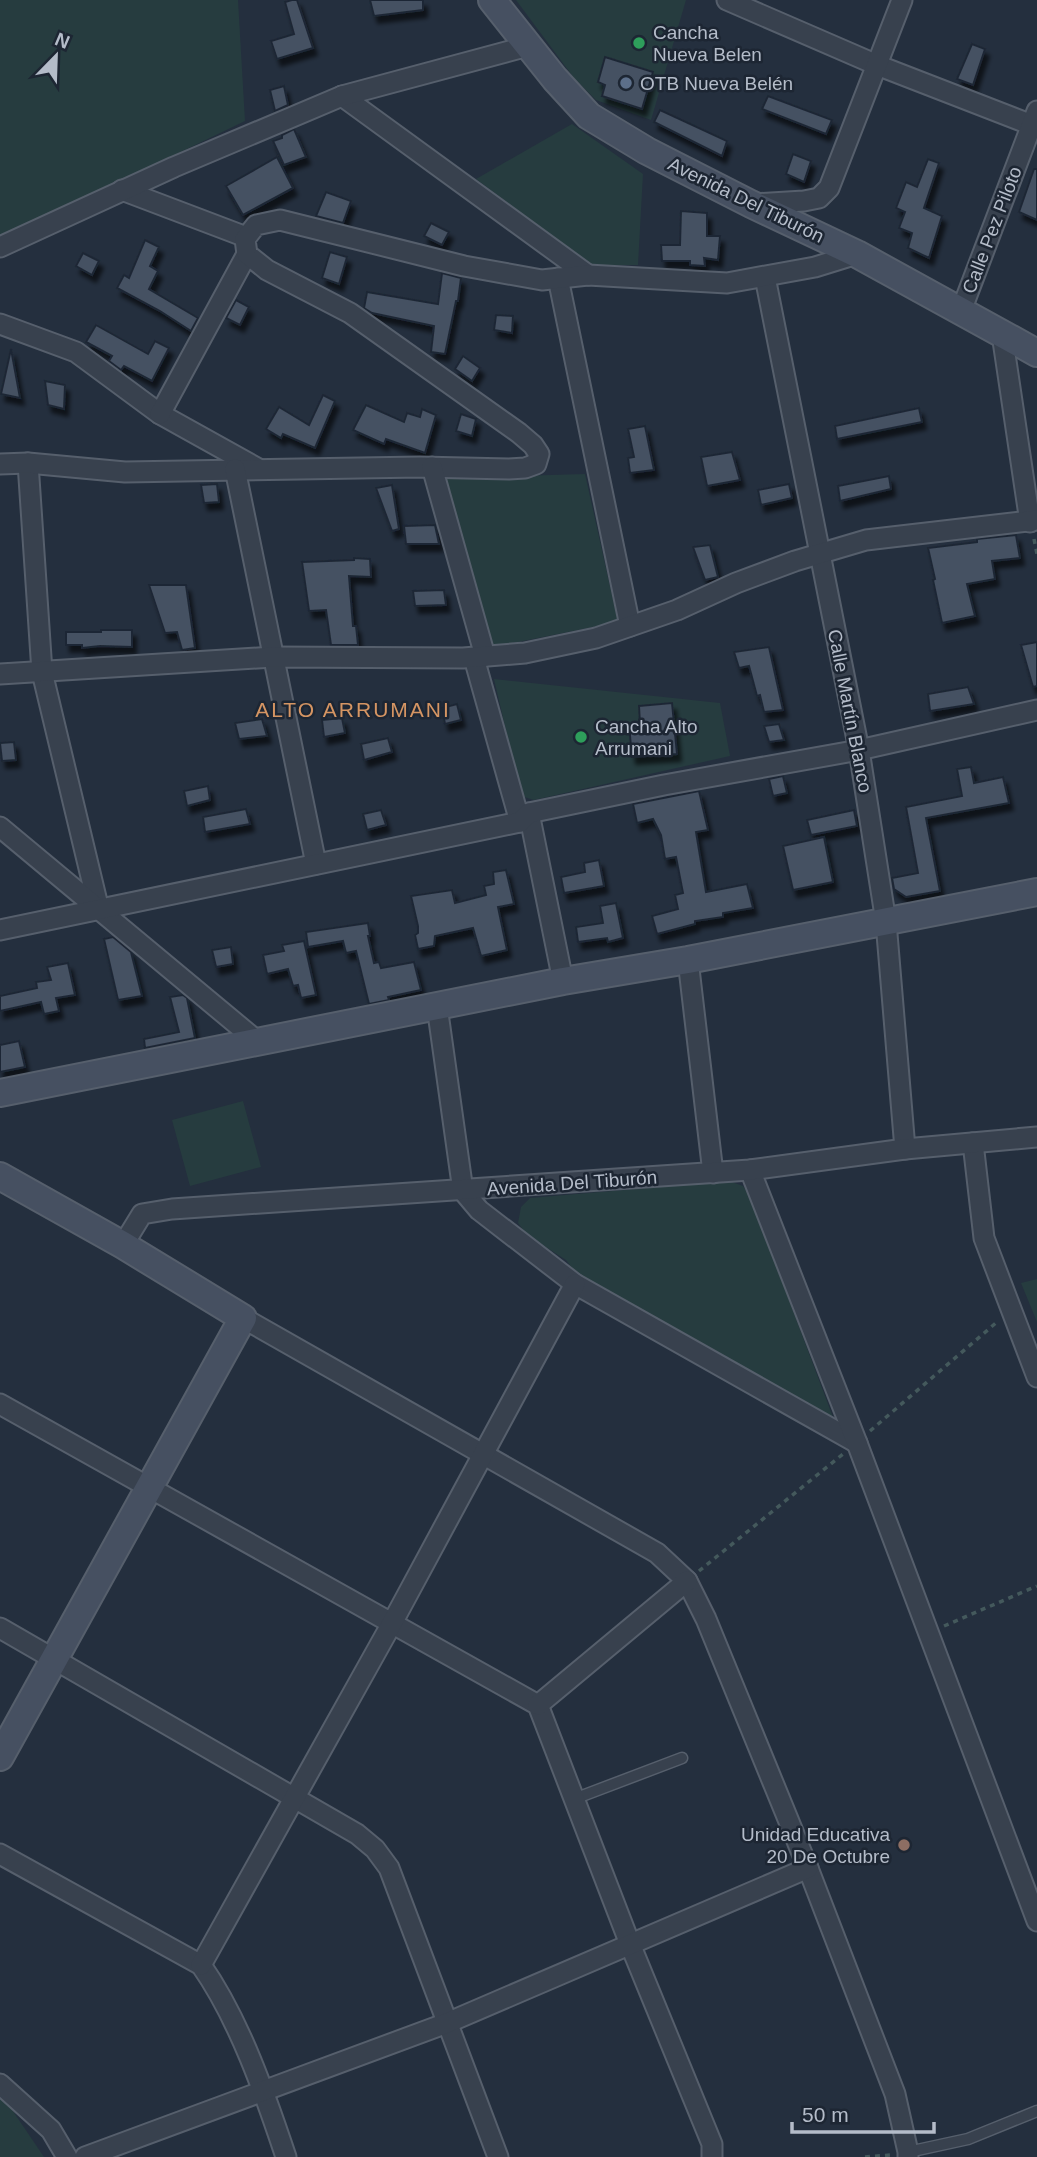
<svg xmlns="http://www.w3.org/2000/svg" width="1037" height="2157" font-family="Helvetica,sans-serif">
	<defs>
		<filter id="shadow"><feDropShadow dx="4" dy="7" stdDeviation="2" flood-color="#0009"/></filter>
	</defs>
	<rect width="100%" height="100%" fill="#242f3e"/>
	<g fill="#263c3f">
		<path d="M0,0H238L245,121L0,239Z"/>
		<path d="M516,0H686L651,120L596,100L574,78Z"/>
		<path d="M572,124L643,174L638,265H591L476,179Z"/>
		<path d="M585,474L618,622L488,648L444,478Z"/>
		<path d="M494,679L720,703L730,756L534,800L521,796Z"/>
		<path d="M243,1101L261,1167L190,1186L172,1120Z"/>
		<path d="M729,1181L743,1186L750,1196L834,1420L579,1277L566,1260L527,1235L518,1223L521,1207L530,1198Z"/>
		<path d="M1037,1279V1322L1021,1283Z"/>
		<path d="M0,2094L2,2095L44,2157H0Z"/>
	</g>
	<g fill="#455162" stroke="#1f2835" stroke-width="2" filter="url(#shadow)">
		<path d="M292,0H297L313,48L277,59L271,41L294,34L285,2Z"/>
		<path d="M370,0H423V10L374,16Z"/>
		<path d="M972,44L985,49L973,85L957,79Z"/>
		<path d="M605,57L653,72L642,109L602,96L605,85L598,82Z"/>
		<path d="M284,86L288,105L275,111L270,90Z"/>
		<path d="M768,96L832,120L826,134L762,109Z"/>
		<path d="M660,110L727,141L722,156L654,122Z"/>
		<path d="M294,129L306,157L284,165L273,141L282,138V135Z"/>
		<path d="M793,154L811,161L804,182L786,174Z"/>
		<path d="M277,157L293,188L243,215L226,186Z"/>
		<path d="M928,159L939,163L924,208L942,216L929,258L908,248L912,233L899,228L905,212L896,208L906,182L917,187Z"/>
		<path d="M1034,169H1037V220L1019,212Z"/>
		<path d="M326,192L351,201L343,223L316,216Z"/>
		<path d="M681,211L707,213V236H720L718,260L704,258L705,266L690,265V261H662L661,245H680Z"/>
		<path d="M431,223L449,232L442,245L424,236Z"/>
		<path d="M145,240L159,247L150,266L158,271L149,289L198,318L191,331L160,311L117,288L124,275L129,278Z"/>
		<path d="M330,252L347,257L339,284L322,278Z"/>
		<path d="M83,253L99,261L92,275L76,266Z"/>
		<path d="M442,273L461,278L458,301H456L445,354L431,352L434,326L372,313L364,308L367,292L438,304Z"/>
		<path d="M236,300L249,307L240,325L226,318Z"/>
		<path d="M496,315L513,316L512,333L494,330Z"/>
		<path d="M96,325L148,354L155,341L169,348L152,381L124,366L121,370L109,361L112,356L86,342Z"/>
		<path d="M11,349L20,398L1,394Z"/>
		<path d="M463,356L480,368L472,381L455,369Z"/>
		<path d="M45,381L65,385L64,409L48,405Z"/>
		<path d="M323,395L335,401L315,448L283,434L281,438L266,429L279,407L309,425Z"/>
		<path d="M366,405L404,422L407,413L420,417L422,409L436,415L425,453L386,439L384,444L353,430Z"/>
		<path d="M919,408L922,422L837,439L835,426Z"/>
		<path d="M461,414L476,419L472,436L456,431Z"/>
		<path d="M645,426L654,470L630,473L628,458L634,457L628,429Z"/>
		<path d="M732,452L740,480L707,486L701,457Z"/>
		<path d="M889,476L891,489L840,501L838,486Z"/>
		<path d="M217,484L219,502L204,503L201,485Z"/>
		<path d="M789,484L792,498L761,505L758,490Z"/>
		<path d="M392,485L399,529L392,531L376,488Z"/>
		<path d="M435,525L439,544H406L404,526Z"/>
		<path d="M1016,535L1020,558L992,561L995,579L967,584L975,616L942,623L933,580L935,579L928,548L977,542V539Z"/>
		<path d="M710,545L718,577L705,580L693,547Z"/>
		<path d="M354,558L370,559L371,577L349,576L353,626H356L358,645H331L326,610L309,611L302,562L354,560Z"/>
		<path d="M149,585H186L195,648L182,650L177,632L165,633Z"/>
		<path d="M444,590L446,605L415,606L413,591Z"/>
		<path d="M101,630H132V647L100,646L82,648V645H66V632H101Z"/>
		<path d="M1037,642V686L1033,687L1021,645Z"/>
		<path d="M769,647L783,710L764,712L760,695L757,696L749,666L739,668L734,652Z"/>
		<path d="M968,687L974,704L930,711L928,694Z"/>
		<path d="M672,703L677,754L632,757L629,725L640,724L639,706Z"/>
		<path d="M457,704L461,720L445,724L442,708Z"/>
		<path d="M342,718L345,733L324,737L322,720Z"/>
		<path d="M262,719L267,736L239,739L235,723Z"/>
		<path d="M779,724L784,740L769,742L764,726Z"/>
		<path d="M388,738L392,752L364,760L361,744Z"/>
		<path d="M14,742L16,760L2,761L0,743Z"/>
		<path d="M971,767L974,783L1003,777L1009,803L926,818L940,891L906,897L894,889L892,878L918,873L906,807L962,796L957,769Z"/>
		<path d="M783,776L787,793L773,796L769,779Z"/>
		<path d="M208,786L210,800L187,806L184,791Z"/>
		<path d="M699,791L708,830L696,832L706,892L747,884L753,908L723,913V917L695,921V924L657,934L652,916L678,909L675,895L683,893L676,857L665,859L661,835L653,819L637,823L633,804Z"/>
		<path d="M246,809L250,824L205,832L203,817Z"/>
		<path d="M381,810L386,825L367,830L363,814Z"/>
		<path d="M854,810L857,826L811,835L807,820Z"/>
		<path d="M824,837L833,882L793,890L783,846Z"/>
		<path d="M599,860L604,886L564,893L561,877L585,872L584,863Z"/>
		<path d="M506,870L514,904L498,907L507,950L481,956L473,928L435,936L434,946L418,949L415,935L418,933V926L411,896L452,890L455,903L486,895L484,886L494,884L493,872Z"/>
		<path d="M616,903L623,938L608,942L607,938L578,942L576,927L603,923L600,906Z"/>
		<path d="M368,923L370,936H368L374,963L379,962L381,968L414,962L421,990L388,997L389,1000L369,1004L356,951L346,953L343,941L308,947L306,932Z"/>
		<path d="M113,937L131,952L142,996L118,1000L104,939Z"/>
		<path d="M304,941L316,995L301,998L298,985L293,986L288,969L267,974L263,955L284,951L282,945Z"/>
		<path d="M231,947L233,964L216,967L212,950Z"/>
		<path d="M68,963L75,995L56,998L59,1011L44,1014L41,1002L0,1011V996L37,988L36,982L51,980L47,967Z"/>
		<path d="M183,995L187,998L195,1038L145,1048L144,1039L179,1032L170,997Z"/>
		<path d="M19,1041L25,1067L0,1072V1045Z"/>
	</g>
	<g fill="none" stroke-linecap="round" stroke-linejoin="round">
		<defs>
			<g id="lane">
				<path d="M574,1799L682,1758"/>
				<path d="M908,2152L968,2139L1037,2111"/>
			</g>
			<g id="street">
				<path d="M727,0L877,65L1037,127"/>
				<path d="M342,96L588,275"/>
				<path d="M122,190L246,237"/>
				<path d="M753,204L804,201L819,198L829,188L902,0"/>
				<path d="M0,247L174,167L342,96L528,46"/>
				<path d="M765,277L859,750L886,922L905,1149"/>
				<path d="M558,278L630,626"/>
				<path d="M961,311L1037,111"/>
				<path d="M0,324L76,352L160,414L257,468"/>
				<path d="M1002,334L1030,522"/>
				<path d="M160,414L247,254"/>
				<path d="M28,463L42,672L99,910"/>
				<path d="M0,464L28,463L125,472L420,467L509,469L525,468L536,464L539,454L533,445L519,433L350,313L267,270L247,254L245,239L256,225L280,220L464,266L542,280L588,275L727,283L815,267L857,254"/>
				<path d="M432,467L485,656"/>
				<path d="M235,469L316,864"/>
				<path d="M474,658L520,822"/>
				<path d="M0,674L273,657L463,658L525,653L596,638L677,610L736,583L795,561L866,540L1037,520"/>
				<path d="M529,813L563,981"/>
				<path d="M0,827L257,1041"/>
				<path d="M0,930L520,822L529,813L664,785L859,750L1037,710"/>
				<path d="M688,960L713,1173"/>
				<path d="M437,1006L463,1191L479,1210L575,1284L857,1443"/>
				<path d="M973,1143L984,1238L1037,1377"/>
				<path d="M750,1170L857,1443L1037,1921"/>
				<path d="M123,1245L142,1214L172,1209L750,1170L905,1149L1037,1137"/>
				<path d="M243,1318L657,1553L687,1581L706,1619L808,1868L895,2094L908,2152V2157"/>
				<path d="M0,1404L538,1705L630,1944L712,2144V2157"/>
				<path d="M0,1628L357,1834L375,1849L389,1868L498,2157"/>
				<path d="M538,1705L687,1581"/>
				<path d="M0,1854L201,1965C239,2019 265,2094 286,2157"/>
				<path d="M201,1965L391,1625L575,1284"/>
				<path d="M0,2084L51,2130L67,2157"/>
				<path d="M85,2157L447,2023L808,1868"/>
			</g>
			<g id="secondary">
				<path d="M492,0L555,79L589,116L647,151L751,204L857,254L1037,353"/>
				<path d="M0,1093L563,981L688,960L1037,892"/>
				<path d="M0,1176L123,1245L243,1318L0,1757"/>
			</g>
		</defs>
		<use href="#lane" stroke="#565f6c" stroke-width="13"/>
		<use href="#street" stroke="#565f6c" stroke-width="23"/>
		<use href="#secondary" stroke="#565f6c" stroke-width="30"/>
		<g stroke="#44595c" stroke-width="3.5" stroke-dasharray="5 5" stroke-linecap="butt">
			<path d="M1034,539L1037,554"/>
			<path d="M870,1431L997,1322"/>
			<path d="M699,1571L843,1454"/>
			<path d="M944,1626L1037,1586"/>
			<path d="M865,2157L891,2155"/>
		</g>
		<use href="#lane" stroke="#38414e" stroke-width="10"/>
		<use href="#street" stroke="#38414e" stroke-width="19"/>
		<use href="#secondary" stroke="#465061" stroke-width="26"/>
	</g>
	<g fill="#2e9e5b" stroke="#1d2633" stroke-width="2.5">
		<circle cx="639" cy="43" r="7"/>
		<circle cx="581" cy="737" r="7"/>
	</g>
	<circle fill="#5c6f8a" stroke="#1d2633" stroke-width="2.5" cx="626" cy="83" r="7"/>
	<circle fill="#8d6e63" stroke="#1d2633" stroke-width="2.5" cx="904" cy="1845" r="7"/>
	<g text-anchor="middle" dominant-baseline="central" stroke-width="5" stroke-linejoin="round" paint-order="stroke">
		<g font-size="19" fill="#b4bcc9" stroke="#1d2633" text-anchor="start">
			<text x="653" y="32">Cancha<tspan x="653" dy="22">Nueva Belen</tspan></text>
			<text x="640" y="83">OTB Nueva Belén</text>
			<text x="595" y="726">Cancha Alto<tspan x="595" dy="22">Arrumani</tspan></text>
			<text x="890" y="1834" text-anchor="end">Unidad Educativa<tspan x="890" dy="22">20 De Octubre</tspan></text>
		</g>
		<g font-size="19" fill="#b4bcc9" stroke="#1d2633">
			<text transform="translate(746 200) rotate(26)">Avenida Del Tiburón</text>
			<text transform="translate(992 230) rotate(-69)">Calle Pez Piloto</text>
			<text transform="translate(850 711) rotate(79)">Calle Martín Blanco</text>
			<text transform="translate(572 1183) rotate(-4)">Avenida Del Tiburón</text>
		</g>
		<g font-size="21" letter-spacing="2" fill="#d59563" stroke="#1d2633">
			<text x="353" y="709">ALTO ARRUMANI</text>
		</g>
	</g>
	<g transform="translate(56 56) rotate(23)" stroke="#1d2633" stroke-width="5" paint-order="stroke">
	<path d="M0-5L12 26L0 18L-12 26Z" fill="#b4bcc9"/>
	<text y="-10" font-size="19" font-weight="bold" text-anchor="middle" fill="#b4bcc9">N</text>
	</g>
	<path d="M792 2122v10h142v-10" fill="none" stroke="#b4bcc9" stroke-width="3.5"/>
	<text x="802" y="2122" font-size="21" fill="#b4bcc9" stroke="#1d2633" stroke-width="5" paint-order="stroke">50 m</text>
</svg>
